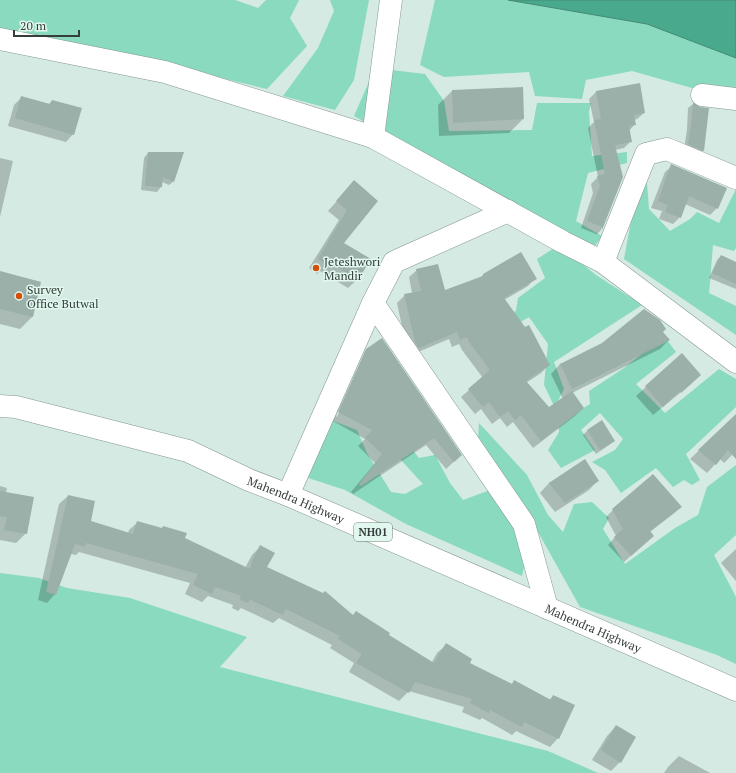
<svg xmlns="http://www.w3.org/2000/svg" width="736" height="773" font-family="'PT Serif',serif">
	<rect width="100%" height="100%" fill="#d4eae2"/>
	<g fill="#89dabe">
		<path d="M0,0H235L258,8L266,0H299L290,18L307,46L267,89L113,52L0,31Z"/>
		<path d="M330,0H369L354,80L335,110L283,96L318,48L334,11Z"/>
		<path d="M435,0H508L647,24L736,58V93L699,90L632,71L586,80L582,99L535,96L529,72L444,77L420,65Z"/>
		<path d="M375,68L425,74L444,101L449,131L532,130L537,103H591L589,112L592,156L627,152V163L588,173L576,221L602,236L594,247L504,200L354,116Z"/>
		<path d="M647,183L649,209L670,231L690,219L697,212L719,223L736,189V248L734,251L713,245L709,293L736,306V335L624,259L634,205Z"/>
		<path d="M559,245L596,275L642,305L554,362L564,389L558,401L572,415L590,404L589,391L624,368L664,336L676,352L636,384L665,413L719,369L736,379V407L686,454L700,480L692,485L684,480L673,487L656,468L621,493L605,470L592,462L615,450L623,439L600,413L581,430L595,450L561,468L548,450L559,432L557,412L544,385L548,344L529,317L519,323L499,318L516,311L518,298L545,278L537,259Z"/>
		<path d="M328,419L357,430L367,453L391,492L405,494L423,484L401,460L386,449L407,443L419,458L435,455L450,483L463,500L493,489L527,553L522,576L406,524L345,490L302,476Z"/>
		<path d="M479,423L527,475L548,515L563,532L574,504L592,502L609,518L603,529L625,564L675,528L698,515L707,487L736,465V535L714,555L736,597V664L717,655L580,607L538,532L478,439Z"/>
		<path d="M0,573L39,578L67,588L130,598L247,637L220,667L548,751L598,773H0Z"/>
	</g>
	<path fill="#49a98c" stroke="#438973" d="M508,0H736V58L647,24Z"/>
	<g fill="#0003">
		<path d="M639,85L644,113L637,119L634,120V125L629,131L631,141L624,148L615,150L622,177L601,230L596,235V234L581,228L593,193L591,184L598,177L588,128L594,122L589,99L596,92Z"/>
		<path d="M522,88L523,119L509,133L439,136L438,105L452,91Z"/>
		<path d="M22,97L48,105L52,101L73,134L66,142L8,126L14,105Z"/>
		<path d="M693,104L700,108L703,151L699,155L684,149L687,130L688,108Z"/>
		<path d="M148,153L174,181L169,185L162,182L161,187L157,192L141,190L144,158Z"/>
		<path d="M0,158L13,161L0,217Z"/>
		<path d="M672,166L717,208L710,215L685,204L680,217L673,224L659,219L662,211L651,208L665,172Z"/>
		<path d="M354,182L343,244L358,279L348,288L320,271L317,274L309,268L339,220L328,211Z"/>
		<path d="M721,256L736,263V289L709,278L717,260Z"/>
		<path d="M417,270L444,291L481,277L483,275L535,278L528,286L504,300L549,365L541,373L526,383L549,409L563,399L551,374L560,364L662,332L669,340L660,349L572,393L583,408L575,416L533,448L513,422L507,427L500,418L492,424L481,409L475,414L461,397L483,378L462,350L459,344L452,347L449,339L411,355L407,350L397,303L405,295L412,293L409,277Z"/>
		<path d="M0,272L40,282L32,317L20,329L0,324Z"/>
		<path d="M366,351L461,455L446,469L426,445L353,494L351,492L375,463L358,446L365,439L331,420L359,358L363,353L336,416L337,417Z"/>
		<path d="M682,354L691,384L653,415L636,396Z"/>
		<path d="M736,415V451L724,463L720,459L707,473L690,459Z"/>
		<path d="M588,430L614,441L609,445L596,454L583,435Z"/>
		<path d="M585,460L598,480L589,490L555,512L540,493L549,483Z"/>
		<path d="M0,486L7,488L6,493L26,533L16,543L0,540Z"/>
		<path d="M68,496L90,522L128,533L129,530L138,522L184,539L245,568L252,555L261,546L266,567L387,635L432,662L437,653L446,645L468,664L512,684L514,682L549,700L553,696L558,738L550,747L516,731L512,735L482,718L480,720L462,712L464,707L409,691L399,701L349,672L354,663L330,648L332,645L279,618L273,623L241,608L238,611L232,608L233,605L208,596L202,602L185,594L190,583L79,552L76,555L71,554L55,594L47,603L38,600L59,504Z"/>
		<path d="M680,507L673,514L650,532L645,543L624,562L608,545L616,536L606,517L613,510Z"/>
		<path d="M736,549V581L721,563Z"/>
		<path d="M616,726L620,762L611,771L592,760L607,736Z"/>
		<path d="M679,756L710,773H664L668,767Z"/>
	</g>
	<g fill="#9bb0a8">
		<path d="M640,83L645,113L634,115L636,125L629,126L632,142L615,145L623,177L602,230V227L587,221L600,186L597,176L605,174L594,120L601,119L596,91Z"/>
		<path d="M523,87L524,119L453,123L452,90Z"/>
		<path d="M21,96L50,104L52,100L82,108L74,135L15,118Z"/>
		<path d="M693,103L700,107L709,108L704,151L688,144L691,124Z"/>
		<path d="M148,152H184L174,182L163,177L162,187L145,186Z"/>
		<path d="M671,164L727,188L718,209L689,196L681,218L665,212L668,205L658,201Z"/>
		<path d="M354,180L378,201L344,243L371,259L358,280L329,262L327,265L318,259L347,210L336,201Z"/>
		<path d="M521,252L537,279L504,298L525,327L529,325L550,365L526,381L549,407L572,391L584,408L541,441L521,415L515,420L508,411L500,417L489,402L483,407L468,389L490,370L469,342L467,337L460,340L457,332L419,348L415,342L404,294L421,291L416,269L438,264L445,290L483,276V274Z"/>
		<path d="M721,255L736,262V284L712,273Z"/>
		<path d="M0,271L41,282L33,317L0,309Z"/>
		<path d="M644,309L660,320L666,329L663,332L670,340L572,389L560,364L602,343Z"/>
		<path d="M382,338L462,455L454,462L434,438L361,486L359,484L382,454L365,438L372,430L338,412L366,349Z"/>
		<path d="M682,353L701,375L681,393L680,391L663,407L645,386Z"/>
		<path d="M736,414V459L728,450L716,465L698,450Z"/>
		<path d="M602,420L615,441L600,450L587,430Z"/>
		<path d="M585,459L599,481L565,503L549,483Z"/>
		<path d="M653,474L682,507L650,531L654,536L631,556L614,537L623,529L612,509Z"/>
		<path d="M0,491L34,497L27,534L4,530L7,517L0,516Z"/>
		<path d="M68,495L95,501L91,521L133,534L137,521L162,528L163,526L187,533L185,538L250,569L253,559L260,545L275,553L267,567L323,593L325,591L353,615L356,611L390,633L389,635L434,663L446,643L472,659L470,663L512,684L514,680L551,700L553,695L575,705L559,739L524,722L522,727L490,710L489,713L470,703L472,699L415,682L409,693L356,663L362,654L338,639L340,636L286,609L283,615L253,601L250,599L248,603L240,600L241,596L215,587L212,594L193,585L198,574L86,543L85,547L75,544L56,595L46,592Z"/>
		<path d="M616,725L636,737L621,763L601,750Z"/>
	</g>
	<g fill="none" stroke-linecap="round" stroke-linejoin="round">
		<defs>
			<g id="minor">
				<path d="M0,39L165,72L373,137L563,242L603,262L736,362"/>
				<path d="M702,95L736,99"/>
				<path d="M373,137L391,0"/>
				<path d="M603,262L646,154L667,149L736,178"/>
				<path d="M373,303L524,524L547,608"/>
				<path d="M288,495L373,303L394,262L508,211"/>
			</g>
			<g id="highway">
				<path id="s1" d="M0,406L16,407L188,451L249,480L288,495L736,690"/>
			</g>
		</defs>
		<use href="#minor" stroke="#839890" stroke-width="23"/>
		<use href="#highway" stroke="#839890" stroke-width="23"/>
		<use href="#minor" stroke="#fff" stroke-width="22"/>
		<use href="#highway" stroke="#fff" stroke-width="22"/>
	</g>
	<g fill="#d34f05" stroke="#e1f8ef" stroke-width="1.5">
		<circle cx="316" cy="268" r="4"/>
		<circle cx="19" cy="296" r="4"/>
	</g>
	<g text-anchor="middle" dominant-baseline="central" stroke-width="3" stroke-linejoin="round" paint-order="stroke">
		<rect fill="#e1f8ef" stroke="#697670" stroke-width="1" x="354" y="523" width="38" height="18" rx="3"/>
		<g font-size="11" font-weight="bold" fill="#353e3a">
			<text x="373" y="532">NH01</text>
		</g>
		<g font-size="12" fill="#353e3a" stroke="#e1f8ef" text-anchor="start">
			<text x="324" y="261">Jeteshwori<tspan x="324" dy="14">Mandir</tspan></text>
			<text x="27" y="289">Survey<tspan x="27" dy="14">Office Butwal</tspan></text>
		</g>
		<g font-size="12" fill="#353e3a" stroke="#e1f8ef">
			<text stroke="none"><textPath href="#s1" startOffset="312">Mahendra Highway</textPath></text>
			<text stroke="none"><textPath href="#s1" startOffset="636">Mahendra Highway</textPath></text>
		</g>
	</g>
	<path d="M14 30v6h65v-6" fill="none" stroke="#353e3a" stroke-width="2"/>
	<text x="20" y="30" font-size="12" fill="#353e3a" stroke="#e1f8ef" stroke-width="3" paint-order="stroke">20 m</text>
</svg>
